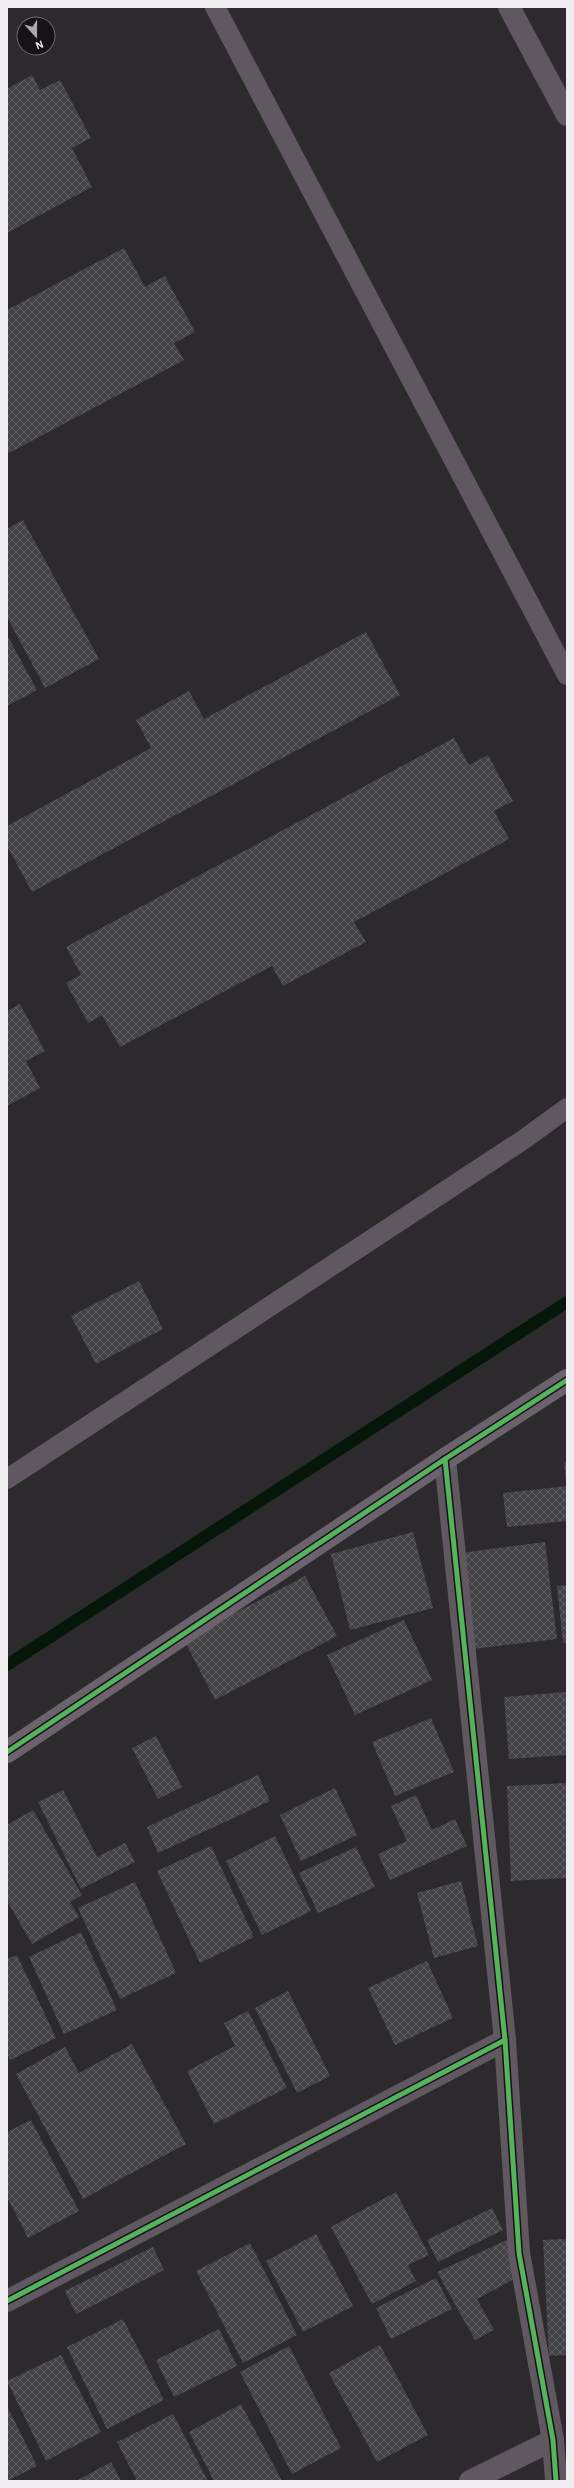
<svg xmlns="http://www.w3.org/2000/svg" width="574" height="2488" font-family="'Alegreya Sans',sans-serif">
	<defs>
		<pattern id="building-cross-hatch" width="8" height="8" patternUnits="userSpaceOnUse"><rect width="8" height="8" fill="#434244"/><path d="M0 0l8 8M0 8l8-8" fill="none" stroke="#5e5e5f"/></pattern>
	</defs>
	<rect width="100%" height="100%" fill="#2c2a2d"/>
	<g fill="none" stroke-linecap="round" stroke-linejoin="round">
		<path stroke="#051708" stroke-width="12" d="M7,1665L567,1302"/>
	</g>
	<g fill="url(#building-cross-hatch)">
		<path d="M32,75L40,90L60,80L91,138L72,148L92,187L7,233V89Z"/>
		<path d="M124,248L145,287L165,276L195,332L174,343L184,360L7,454V310Z"/>
		<path d="M23,520L99,659L45,688L7,617V529Z"/>
		<path d="M366,632L400,695L32,892L7,846V826L151,748L136,720L189,691L204,719Z"/>
		<path d="M7,635L37,690L7,706Z"/>
		<path d="M454,738L469,765L488,755L513,801L494,811L509,839L354,922L366,942L283,986L272,966L120,1047L102,1015L88,1023L66,983L81,975L66,947Z"/>
		<path d="M20,1004L45,1051L26,1061L40,1088L7,1106V1011Z"/>
		<path d="M139,1281L163,1329L96,1364L71,1316Z"/>
		<path d="M564,1462H567V1483H566Z"/>
		<path d="M567,1486V1521L507,1527L503,1493Z"/>
		<path d="M413,1532L433,1608L350,1630L331,1554Z"/>
		<path d="M545,1542L557,1639L473,1649L461,1553Z"/>
		<path d="M305,1576L337,1636L215,1700L184,1640Z"/>
		<path d="M567,1585V1643H563L557,1586Z"/>
		<path d="M404,1620L432,1680L355,1715L327,1655Z"/>
		<path d="M567,1692V1755L509,1759L504,1697Z"/>
		<path d="M431,1718L454,1772L395,1796L372,1742Z"/>
		<path d="M156,1736L182,1787L158,1799L132,1748Z"/>
		<path d="M258,1775L270,1801L158,1853L147,1827Z"/>
		<path d="M567,1783V1878L511,1881L507,1786Z"/>
		<path d="M335,1788L357,1835L301,1861L280,1815Z"/>
		<path d="M63,1790L97,1857L125,1843L135,1862L81,1889L38,1802Z"/>
		<path d="M416,1795L432,1830L455,1819L467,1846L390,1880L378,1854L407,1841L391,1806Z"/>
		<path d="M33,1810L82,1895L70,1902L79,1917L32,1944L7,1901V1825Z"/>
		<path d="M275,1836L311,1911L262,1935L226,1861Z"/>
		<path d="M211,1846L254,1937L200,1963L157,1871Z"/>
		<path d="M356,1847L375,1887L318,1913L299,1873Z"/>
		<path d="M461,1881L478,1946L434,1958L417,1893Z"/>
		<path d="M135,1882L176,1973L120,1999L78,1908Z"/>
		<path d="M81,1932L117,2010L64,2034L29,1957Z"/>
		<path d="M17,1955L56,2038L10,2060L7,2052V1959Z"/>
		<path d="M427,1961L453,2018L395,2045L368,1988Z"/>
		<path d="M288,1991L330,2076L297,2093L255,2008Z"/>
		<path d="M248,2011L287,2088L214,2124L187,2071L235,2046L224,2023Z"/>
		<path d="M132,2044L186,2144L83,2199L16,2074L65,2047L79,2073Z"/>
		<path d="M31,2120L79,2211L28,2238L7,2197V2132Z"/>
		<path d="M396,2192L429,2255L408,2265L416,2281L372,2304L331,2227Z"/>
		<path d="M492,2208L503,2230L438,2262L427,2240Z"/>
		<path d="M316,2234L353,2306L303,2332L266,2261Z"/>
		<path d="M509,2239L516,2278L477,2299L494,2330L475,2340L437,2272Z"/>
		<path d="M567,2239V2355L549,2356L543,2240Z"/>
		<path d="M250,2243L297,2335L243,2363L196,2271Z"/>
		<path d="M153,2247L164,2270L76,2314L65,2291Z"/>
		<path d="M436,2278L452,2309L391,2339L376,2308Z"/>
		<path d="M123,2319L164,2400L107,2429L67,2347Z"/>
		<path d="M219,2329L237,2366L174,2397L156,2360Z"/>
		<path d="M380,2345L428,2435L377,2462L329,2373Z"/>
		<path d="M289,2346L341,2448L292,2474L240,2372Z"/>
		<path d="M61,2355L101,2432L46,2461L7,2381Z"/>
		<path d="M241,2404L282,2481H214L189,2432Z"/>
		<path d="M7,2406L37,2466L7,2481Z"/>
		<path d="M173,2414L208,2481H137L117,2442Z"/>
		<path d="M111,2462L121,2481H76Z"/>
	</g>
	<g fill="none" stroke-linecap="round" stroke-linejoin="round">
		<g stroke="#605861" stroke-width="20">
			<path d="M215,7L567,675"/>
			<path d="M7,1479L523,1140L567,1108"/>
		</g>
		<g stroke="#605861" stroke-width="22">
			<path d="M509,7L567,115"/>
			<path d="M445,1459L505,2040L519,2253L553,2440L556,2481"/>
			<path d="M7,2301L505,2040"/>
			<path d="M470,2481L553,2440"/>
		</g>
		<path stroke="#6b626d" stroke-width="22" d="M7,1752L445,1459L567,1380"/>
		<defs>
			<g id="cycleway">
				<path d="M445,1459L505,2040L519,2253L553,2440L556,2481"/>
				<path d="M7,1752L445,1459L567,1380"/>
				<path d="M7,2301L505,2040"/>
			</g>
		</defs>
		<use href="#cycleway" stroke="#151315" stroke-width="8"/>
		<use href="#cycleway" stroke="#56b35d" stroke-width="5"/>
	</g>
	<rect width="574" height="2488" fill="none" stroke="#f0edf0" stroke-width="16"/>
	<g transform="translate(36 36) rotate(159)"><circle r="19" fill="#151315" stroke="#6d6a6d"/>
	<path d="M0-3L7 15L0 10L-7 15Z" fill="#aba9ac"/>
	<text y="-6" font-size="11" font-weight="bold" text-anchor="middle" fill="#f0edf0">N</text>
	</g>
</svg>
